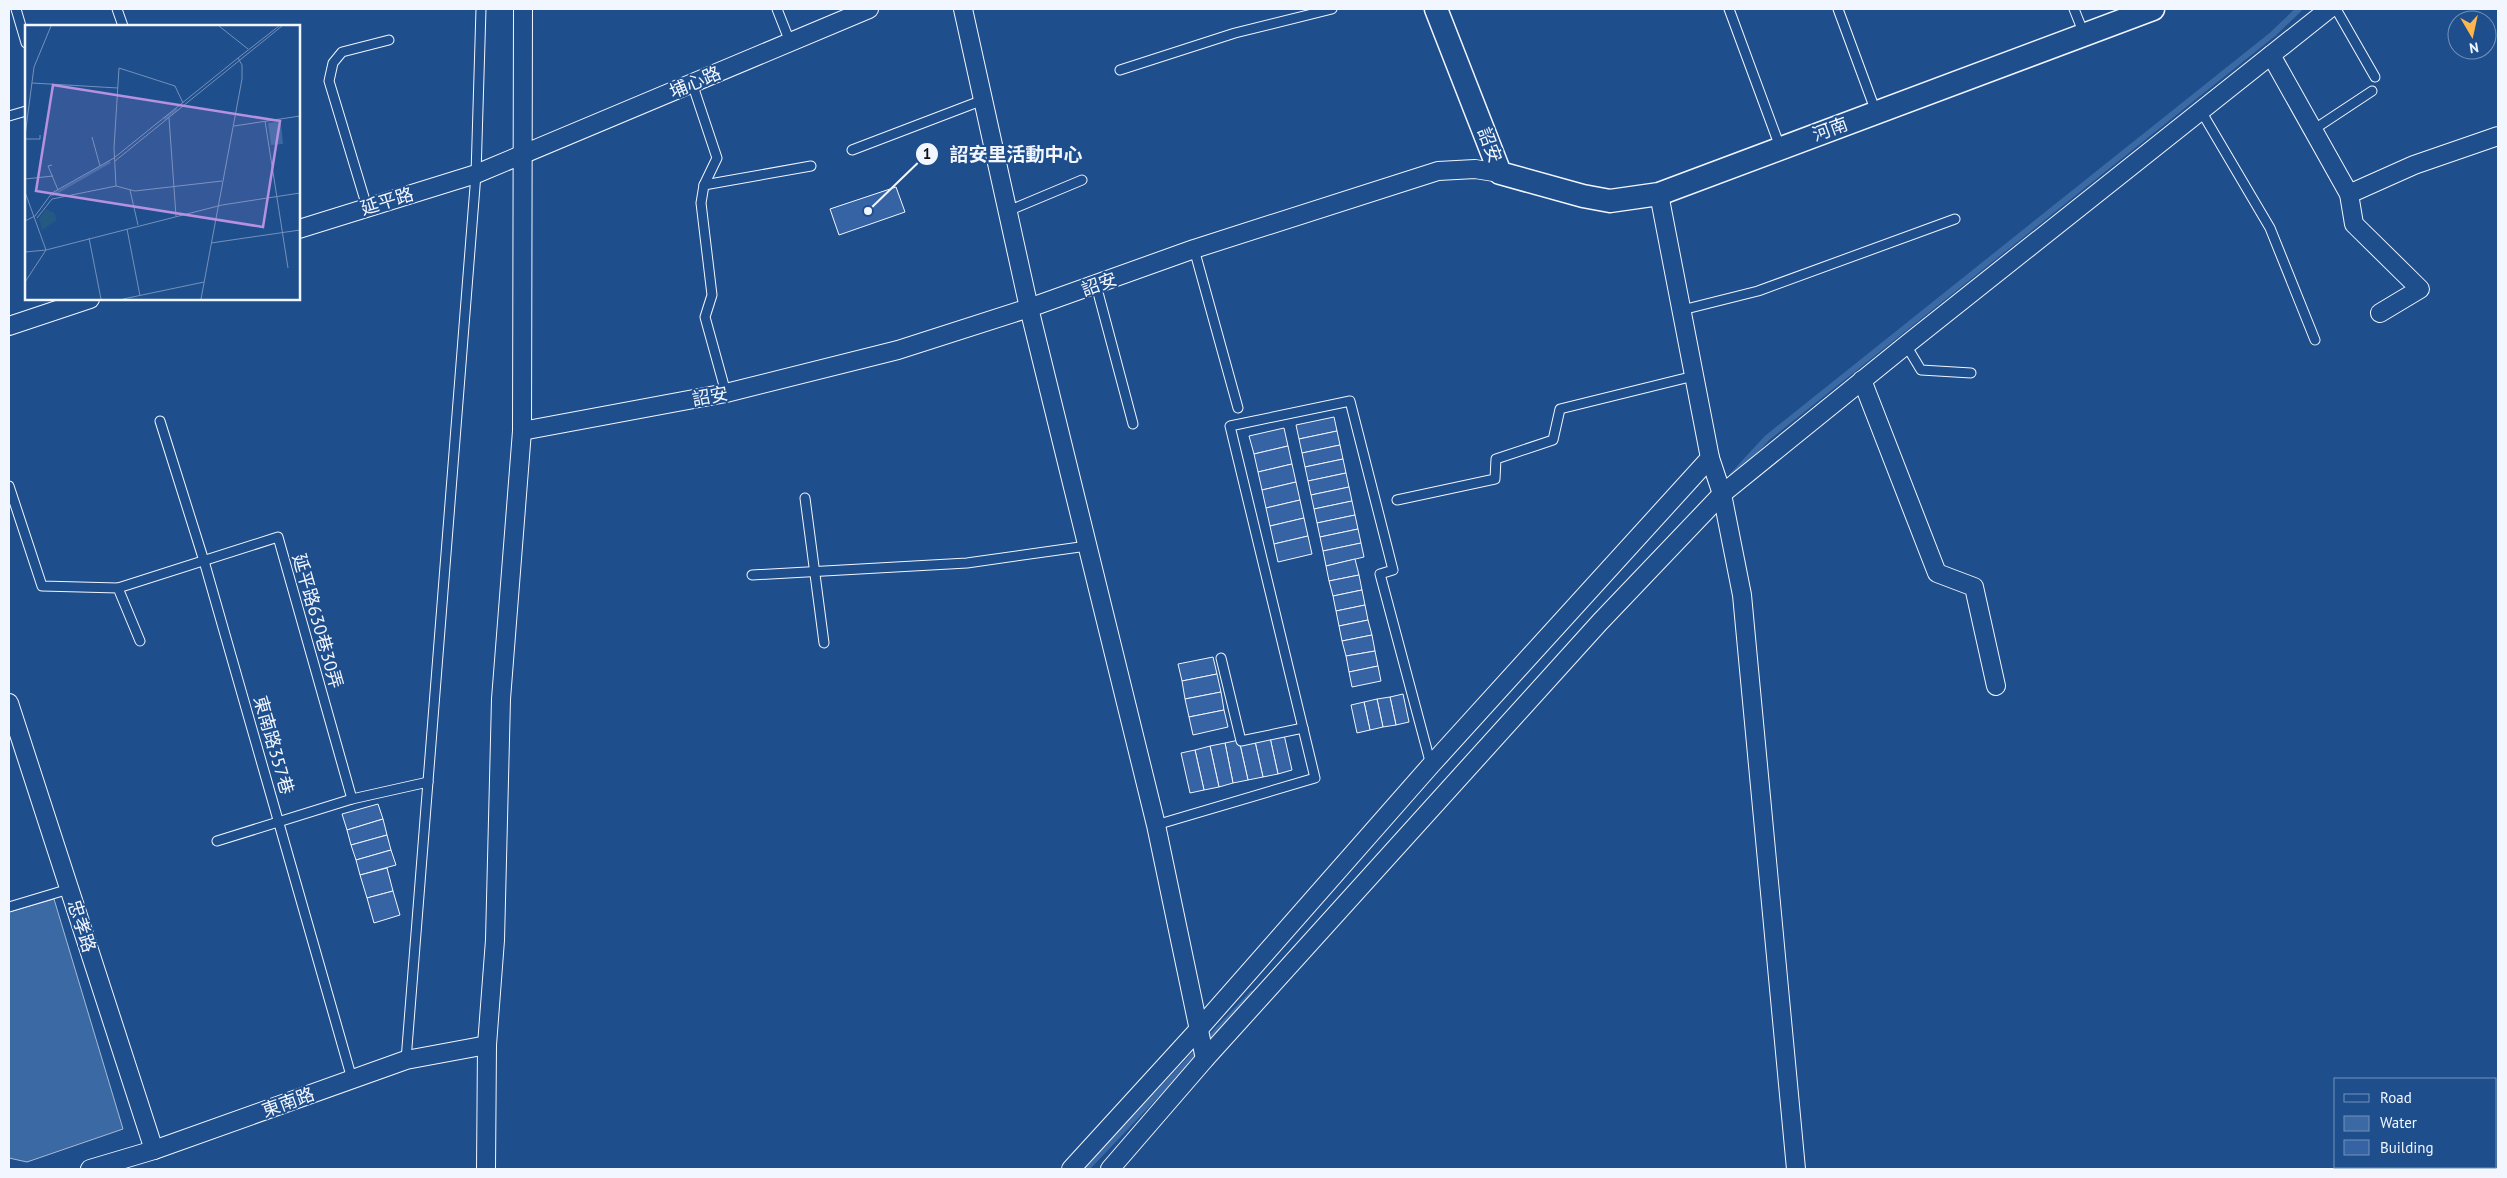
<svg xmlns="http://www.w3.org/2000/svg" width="2507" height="1178" font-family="'PT Sans','Noto Sans TC',sans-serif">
	<rect width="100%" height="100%" fill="#1f4e8c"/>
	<path fill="#3b69a3" stroke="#a8bbd7" d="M54,899L123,1129L27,1162L9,1158V912Z"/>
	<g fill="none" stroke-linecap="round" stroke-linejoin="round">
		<g stroke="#3b69a3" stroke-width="6">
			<path d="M1733,475L1767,438L2273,34L2299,9"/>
			<path d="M1086,1169L1252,994"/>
		</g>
	</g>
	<g fill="#3563a3" stroke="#f2f6ff">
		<path d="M896,187L905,212L839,235L830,209Z"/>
		<path d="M1334,417L1337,431L1299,439L1296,425Z"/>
		<path d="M1284,428L1288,446L1254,454L1249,436Z"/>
		<path d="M1337,431L1340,445L1302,453L1299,439Z"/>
		<path d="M1340,445L1343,459L1305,467L1302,453Z"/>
		<path d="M1288,446L1292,464L1258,472L1254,454Z"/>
		<path d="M1343,459L1346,473L1308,481L1305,467Z"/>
		<path d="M1292,464L1296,482L1262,490L1258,472Z"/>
		<path d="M1346,473L1349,487L1311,495L1308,481Z"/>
		<path d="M1296,482L1300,500L1266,508L1262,490Z"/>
		<path d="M1349,487L1352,501L1314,509L1311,495Z"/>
		<path d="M1300,500L1304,518L1270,526L1266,508Z"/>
		<path d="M1352,501L1355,515L1317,523L1314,509Z"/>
		<path d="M1355,515L1358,529L1320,537L1317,523Z"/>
		<path d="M1304,518L1308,536L1274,544L1270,526Z"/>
		<path d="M1358,529L1361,543L1323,551L1320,537Z"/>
		<path d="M1308,536L1312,554L1278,562L1274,544Z"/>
		<path d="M1361,543L1364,557L1326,566L1323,551Z"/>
		<path d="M1355,559L1359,575L1329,581L1326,566Z"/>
		<path d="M1359,575L1362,590L1333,596L1329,581Z"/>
		<path d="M1362,590L1365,605L1336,611L1333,596Z"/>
		<path d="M1365,605L1368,620L1339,626L1336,611Z"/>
		<path d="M1368,620L1372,635L1342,641L1339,626Z"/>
		<path d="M1372,635L1375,651L1346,656L1342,641Z"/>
		<path d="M1375,651L1378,666L1349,672L1346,656Z"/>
		<path d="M1213,657L1217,674L1182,681L1178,664Z"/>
		<path d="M1378,666L1381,681L1352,687L1349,672Z"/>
		<path d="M1217,674L1221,692L1185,699L1182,681Z"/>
		<path d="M1221,692L1224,710L1189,717L1185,699Z"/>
		<path d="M1403,694L1409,722L1396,725L1390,697Z"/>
		<path d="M1390,697L1396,725L1383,727L1377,699Z"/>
		<path d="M1377,699L1383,727L1370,730L1364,702Z"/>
		<path d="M1364,702L1370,730L1357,733L1351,705Z"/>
		<path d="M1224,710L1228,727L1193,735L1189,717Z"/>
		<path d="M1283,730L1292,770L1278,774L1269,733Z"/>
		<path d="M1269,733L1278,774L1263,777L1254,737Z"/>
		<path d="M1254,737L1263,777L1248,780L1239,740Z"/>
		<path d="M1239,740L1248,780L1233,783L1225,743Z"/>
		<path d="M1225,743L1233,783L1219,787L1210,746Z"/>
		<path d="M1210,746L1219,787L1204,790L1195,750Z"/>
		<path d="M1195,750L1204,790L1190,793L1181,753Z"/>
		<path d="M378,804L383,819L347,830L342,814Z"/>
		<path d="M383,819L387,835L351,845L347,830Z"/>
		<path d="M387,835L391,850L356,860L351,845Z"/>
		<path d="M391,850L396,865L360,875L356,860Z"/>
		<path d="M387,868L393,891L367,898L360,875Z"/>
		<path d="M393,891L400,915L374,923L367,898Z"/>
	</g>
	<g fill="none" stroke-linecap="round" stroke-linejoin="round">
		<defs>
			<g id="service">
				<path d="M16,9L26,43"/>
				<path d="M117,9L123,26"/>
				<path d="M777,9L790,42"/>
				<path d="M1729,9L1780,147"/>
				<path d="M1838,9L1876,112"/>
				<path d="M2074,9L2084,34"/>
				<path d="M2336,9L2375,77"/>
				<path d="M1120,70L1235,33L1332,9"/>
				<path d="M692,83L717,158L704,185L701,203L712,295L705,317L726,393"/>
				<path d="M2201,111L2270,228L2315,340"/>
				<path d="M9,116L26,111"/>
				<path d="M2313,130L2372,91"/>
				<path d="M852,150L983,100"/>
				<path d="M704,185L811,166"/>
				<path d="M367,207L329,81L333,63L342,52L389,40"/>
				<path d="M1008,211L1082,180"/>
				<path d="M1194,249L1238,408"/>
				<path d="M1096,285L1133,424"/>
				<path d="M1682,310L1758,291L1955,219"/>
				<path d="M1906,345L1921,370L1971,373"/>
				<path d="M160,421L204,561L352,1079"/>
				<path d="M9,486L42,586L118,588L140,641"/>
				<path d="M805,498L824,643"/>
				<path d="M1397,500L1495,479L1496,459L1553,440L1560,409L1694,376"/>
				<path d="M752,575L967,563L1087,546"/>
				<path d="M118,588L278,537L352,799L428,782"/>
				<path d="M1221,658L1241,741L1303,728"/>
				<path d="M1156,825L1315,778L1230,426L1350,401L1393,570L1380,574L1431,765"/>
				<path d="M217,841L352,799"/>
				<path d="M9,907L69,889"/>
				<path d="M406,1060L476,174L481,9"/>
			</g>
			<g id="minor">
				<path d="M963,9L1029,308L1156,825L1205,1059"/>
				<path d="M2271,55L2349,194L2354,224L2420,289L2380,313"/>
				<path d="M1659,194L1710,458L1722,494L1742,595L1796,1169"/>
				<path d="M2349,194L2414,165L2498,136"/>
				<path d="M299,229L476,174L869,9"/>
				<path d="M9,326L90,299"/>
				<path d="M1862,380L1937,573L1974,587L1996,686"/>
				<path d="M522,431L726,393L898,350L1029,308L1194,249L1438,171L1475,169L1500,173"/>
				<path d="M9,703L154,1150"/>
				<path d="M90,1169L154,1150L406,1060L487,1045"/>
				<path d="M486,1169L487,1045L495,940L501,699L522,431L523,9"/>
				<path d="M1071,1169L1198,1030L1431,765L1710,458"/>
				<path d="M1110,1169L1205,1059L1600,622L1722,494L1906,345L2329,9"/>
			</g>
			<path id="tertiary" d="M1436,9L1500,173L1583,196L1610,201L1659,194L2153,9"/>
		</defs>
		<use href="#service" stroke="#f2f6ff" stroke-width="11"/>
		<use href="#minor" stroke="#f2f6ff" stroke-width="20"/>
		<use href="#tertiary" stroke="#f2f6ff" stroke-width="25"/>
		<use href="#service" stroke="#1f4e8c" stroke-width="9"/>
		<use href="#minor" stroke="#1f4e8c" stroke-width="18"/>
		<use href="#tertiary" stroke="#1f4e8c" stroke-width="22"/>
	</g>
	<g text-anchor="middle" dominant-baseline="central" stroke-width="4" stroke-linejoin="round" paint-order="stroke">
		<g font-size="18" fill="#f2f6ff" stroke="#1f4e8c">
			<text transform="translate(695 82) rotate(-23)">埔心路</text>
			<text transform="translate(1830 129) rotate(-20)">河南</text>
			<text transform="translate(1490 145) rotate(69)">詔安</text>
			<text transform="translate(387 201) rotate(-17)">延平路</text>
			<text transform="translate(1099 284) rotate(-20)">詔安</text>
			<text transform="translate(710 396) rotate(-11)">詔安</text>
			<text transform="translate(318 621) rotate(74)">延平路630巷30弄</text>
			<text transform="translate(274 745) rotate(74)">東南路357巷</text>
			<text transform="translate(82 926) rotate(72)">忠孝路</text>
			<text transform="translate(288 1102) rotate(-20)">東南路</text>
		</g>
	</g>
	<g transform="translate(25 25)">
		<rect width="275" height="275" fill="#1f4e8c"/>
		<path d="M21,184L29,188L32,195L17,205L14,194Z" fill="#245a82"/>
		<path d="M252,97L256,99L258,119L246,120L243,98Z" fill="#3b69a3"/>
		<path fill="none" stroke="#3b69a3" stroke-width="2.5" d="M139,94L152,84M26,171L85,137"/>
		<path fill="none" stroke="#7391ba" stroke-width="1" d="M194,1L223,24M7,58L93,63M144,93L151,191M240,96L263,243M209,101L275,91M0,111L9,42L26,1M67,112L75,141M0,114H15V110M90,136L257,1M27,140L23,141L33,165M0,154L28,151M91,161L89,123L94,43L150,61L158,78M105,165L113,200M0,167L21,225L0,257M12,193L27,174L91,161L110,166L197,156M0,196L10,191L27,168L89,133L213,33M102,204L115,271M64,213L76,274M186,218L275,205M0,227L21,225L197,180L275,168M98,274L179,257M176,274L217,54V40L213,33L254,1"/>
		<path fill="#b691df" fill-opacity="0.15" stroke="#b691df" stroke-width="2.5" d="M28,60L255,96L238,202L11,166Z"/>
		<rect width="275" height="275" fill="none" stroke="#f2f6ff" stroke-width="2.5"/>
	</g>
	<path fill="none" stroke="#f2f6ff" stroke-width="2" d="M868 211L927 154"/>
	<g fill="#f2f6ff" stroke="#1f4e8c" stroke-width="2">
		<circle cx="868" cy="211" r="5"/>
		<circle cx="927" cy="154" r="12"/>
	</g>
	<g font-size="15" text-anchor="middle" font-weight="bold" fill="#111">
		<text x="927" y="159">1</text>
	</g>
	<g font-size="19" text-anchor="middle" font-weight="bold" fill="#f2f6ff" stroke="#1f4e8c" stroke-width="4" stroke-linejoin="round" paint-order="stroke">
		<text x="1016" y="161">詔安里活動中心</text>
	</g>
	<rect width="2507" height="1178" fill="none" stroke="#f2f6ff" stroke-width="20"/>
	<rect x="2334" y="1078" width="162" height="90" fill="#1f4e8c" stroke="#7391ba"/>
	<rect x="2344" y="1094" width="25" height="8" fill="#1f4e8c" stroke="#7391ba"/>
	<text x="2380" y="1103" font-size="15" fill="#f2f6ff">Road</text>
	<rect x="2344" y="1116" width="25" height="15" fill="#3b69a3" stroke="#7391ba"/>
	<text x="2380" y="1128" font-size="15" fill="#f2f6ff">Water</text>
	<rect x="2344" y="1140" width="25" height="15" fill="#3563a3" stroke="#7391ba"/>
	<text x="2380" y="1153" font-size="15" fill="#f2f6ff">Building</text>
	<g transform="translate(2472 35) rotate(171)"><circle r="24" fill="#1f4e8c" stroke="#7391ba"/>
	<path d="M0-4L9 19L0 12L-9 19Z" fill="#ffb74d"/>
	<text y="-8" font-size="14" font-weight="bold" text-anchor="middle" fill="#f2f6ff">N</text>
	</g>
</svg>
